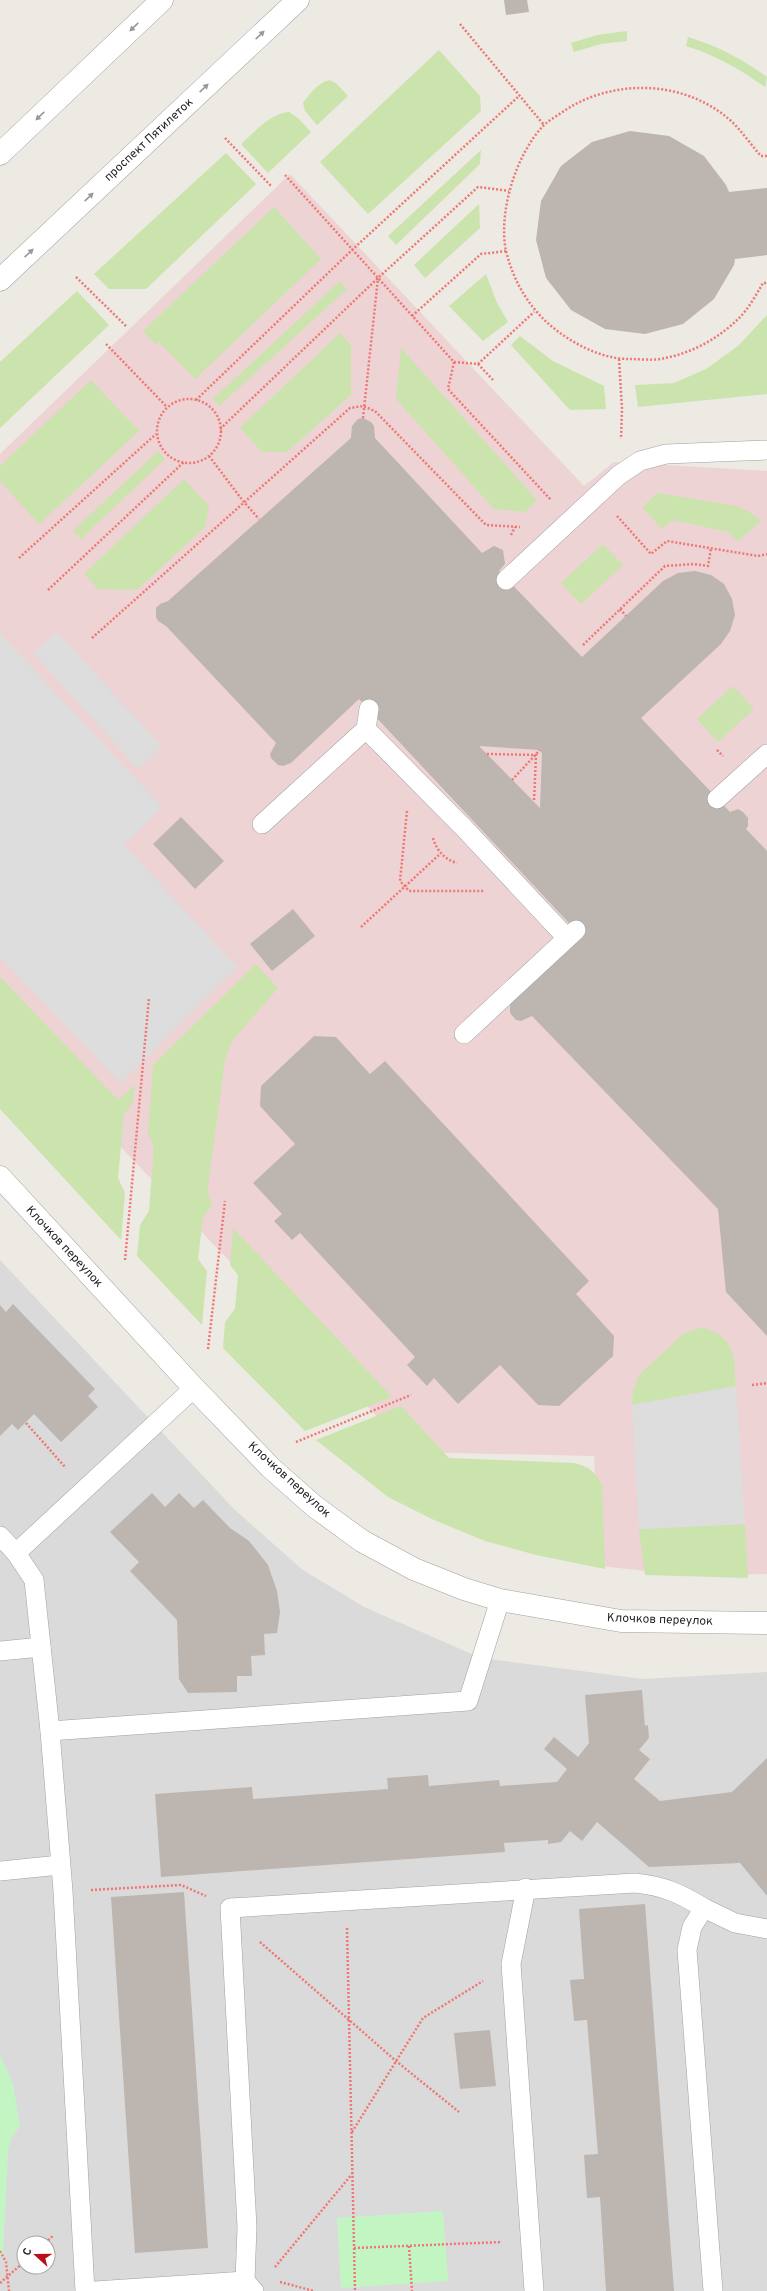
<svg xmlns="http://www.w3.org/2000/svg" width="767" height="2291" font-family="Overpass,sans-serif">
	<rect width="100%" height="100%" fill="#ede9e3"/>
	<path fill="#dbdada" fill-rule="evenodd" d="M0,1260L236,1511L303,1570L364,1607L481,1658L643,1679L767,1672V2291H0ZM24,2243H48V2267H24Z"/>
	<path fill="#edd3d4" d="M290,174L584,486L614,462L767,471V1574L693,1576L600,1566L594,1456L411,1452L0,1020V454Z"/>
	<g fill="#cbe4ad">
		<path d="M627,31V41L601,44L574,52L571,43L597,35Z"/>
		<path d="M688,37C718,46 742,59 767,77L765,87C738,68 717,56 686,46Z"/>
		<path d="M439,50L480,96L481,111L368,214L320,162Z"/>
		<path d="M330,80L337,84L348,96L317,125L305,111L303,103C309,94 319,82 330,80Z"/>
		<path d="M289,112L298,118L311,132L268,173L241,144C256,131 269,114 289,112Z"/>
		<path d="M481,150L480,164L396,245L388,236Z"/>
		<path d="M226,153L256,184L146,289H109L94,274Z"/>
		<path d="M479,204L480,228L425,278L414,265Z"/>
		<path d="M274,207L321,259L195,379L159,342L156,345L143,331Z"/>
		<path d="M486,274L497,303L508,322L483,341L449,306Z"/>
		<path d="M340,281L347,289L219,406L213,399Z"/>
		<path d="M77,291L109,325L0,428V362Z"/>
		<path d="M767,315V394L638,407L635,385L674,383L706,369L738,346Z"/>
		<path d="M340,333L351,345V395L287,452H262L240,428Z"/>
		<path d="M520,336L553,361L604,386L606,409L570,410L511,345Z"/>
		<path d="M401,348L537,500L525,512L494,509L396,399Z"/>
		<path d="M91,380L139,431L39,524L0,481V466Z"/>
		<path d="M158,451L165,459L81,539L73,531Z"/>
		<path d="M184,479L209,506L205,527L137,590L98,589L84,574Z"/>
		<path d="M658,493L737,506L749,512L761,521L738,541L728,532L673,520L662,529L642,507Z"/>
		<path d="M603,544L623,565L581,604L561,583Z"/>
		<path d="M733,686L754,709L718,742L697,719Z"/>
		<path d="M256,964L278,988L232,1041L225,1060L209,1178L208,1192L212,1206L203,1217L198,1259L207,1271L202,1325L137,1256L140,1225L149,1211L154,1147L148,1132L153,1065Z"/>
		<path d="M0,977L118,1100L135,1085L133,1101L124,1115L118,1178L125,1193L121,1240L0,1109Z"/>
		<path d="M233,1228L392,1397L305,1431L223,1348L225,1322L235,1309L238,1275L230,1265Z"/>
		<path d="M702,1327C736,1338 734,1355 736,1386L632,1405L633,1391L639,1375L683,1334Z"/>
		<path d="M401,1406L449,1458L574,1463C589,1467 595,1471 602,1485L605,1569L536,1555L485,1541L434,1520L388,1497L316,1440Z"/>
		<path d="M745,1524L748,1578L645,1575L639,1529Z"/>
	</g>
	<g fill="#c3f5c3">
		<path d="M0,2055L13,2084L20,2126L11,2138L8,2151L3,2254L0,2256Z"/>
		<path d="M443,2211L448,2281L341,2288L337,2218Z"/>
	</g>
	<g fill="#ddd">
		<path d="M57,632L162,747L138,769L33,653Z"/>
		<path d="M0,633L162,807L124,845L237,967L121,1083L0,957Z"/>
		<path d="M736,1386L745,1524L639,1529L632,1405Z"/>
	</g>
	<g fill="#bdb5b0" fill-rule="evenodd">
		<path d="M504,0H527L529,12L506,15Z"/>
		<path d="M630,131L669,136L704,156L726,185L729,192L767,188V255L735,259L734,265L714,299L683,324L645,334L605,329L571,310L546,278L536,240L541,201L561,166L592,142Z"/>
		<path d="M363,418L371,422L374,426L375,438L482,553L494,546L503,550L505,564L499,571L582,657L663,581L678,573L695,571L711,575L724,584L732,599L735,615L730,631L721,644L641,718L730,812L738,809L743,812L748,818V826L746,829L767,851V1336L726,1292L718,1209L532,1016L521,1021L516,1020L510,1013V1004L581,936L359,699L291,763L283,766L278,765L271,758L270,754L276,743L166,626L158,621L156,617V608L160,604L168,601L351,438L352,426L358,419ZM479,746L540,750L542,753L540,808Z"/>
		<path d="M181,817L224,861L195,889L153,844Z"/>
		<path d="M293,909L315,936L272,971L250,944Z"/>
		<path d="M314,1036L336,1037L370,1074L385,1061L589,1281L576,1294L614,1336L613,1356L559,1406L538,1405L500,1365L458,1404L434,1378L427,1386L407,1365L415,1357L300,1233L292,1240L274,1221L282,1214L253,1183L295,1144L260,1106L261,1086Z"/>
		<path d="M13,1304L95,1389L88,1396L98,1407L61,1442L34,1414L18,1430L12,1424L0,1436V1305L6,1312Z"/>
		<path d="M152,1493L165,1507L179,1493L194,1508L203,1500L230,1528L249,1541L268,1565L277,1591L280,1612L277,1633L264,1634L265,1655L251,1656L252,1676H237V1692L188,1693L179,1679L177,1620L130,1571L139,1562L110,1532Z"/>
		<path d="M642,1690L645,1726L648,1725L649,1738L639,1750L650,1759L634,1779L660,1801L732,1792L767,1758V1896L740,1863L649,1867L597,1822L582,1841L570,1831L561,1842L548,1844V1840L504,1843L505,1852L161,1877L155,1794L252,1787L253,1799L388,1789L387,1778L428,1775L429,1786L499,1780L500,1786L557,1782L567,1769L544,1749L554,1737L578,1757L589,1743L585,1695Z"/>
		<path d="M184,1892L208,2248L135,2253L111,1897Z"/>
		<path d="M645,1904L674,2291H606L600,2197L587,2198L584,2155L598,2154L587,2020L574,2021L570,1980L584,1979L579,1909Z"/>
		<path d="M490,2030L496,2086L460,2089L454,2033Z"/>
	</g>
	<g fill="none" stroke-linecap="round" stroke-linejoin="round">
		<defs>
			<g id="service">
				<path d="M506,580L619,475L640,461L666,454L767,450"/>
				<path d="M366,729L464,828L567,938"/>
				<path d="M717,799L767,754"/>
				<path d="M262,824L366,729L369,709"/>
				<path d="M464,1034L576,930"/>
				<path d="M0,1536L16,1553L194,1388"/>
				<path d="M16,1553L34,1580L50,1731L63,1891L85,2291"/>
				<path d="M0,1651L41,1647"/>
				<path d="M50,1731L468,1701L500,1600"/>
				<path d="M0,1871L60,1865"/>
				<path d="M526,1888L511,1964L534,2291"/>
				<path d="M245,2281L247,2227L230,1908L635,1883C664,1886 679,1893 704,1908"/>
				<path d="M95,2291L245,2281L254,2291"/>
				<path d="M713,2291L687,1950L692,1927L704,1908L735,1923L767,1929"/>
			</g>
			<path id="minor" d="M0,1177L194,1388L271,1468L314,1506L362,1541L414,1569L464,1589L500,1600L621,1621L767,1623"/>
			<g id="tertiary">
				<path d="M0,154L162,0"/>
				<path d="M0,280L298,0"/>
			</g>
		</defs>
		<use href="#service" stroke="#a1a1a1" stroke-width="20"/>
		<use href="#minor" stroke="#a1a1a1" stroke-width="23"/>
		<use href="#tertiary" stroke="#a1a1a1" stroke-width="23"/>
		<g stroke="#ef7773" stroke-width="2.5" stroke-dasharray="2 2" stroke-linecap="butt">
			<path d="M460,24L544,125"/>
			<path d="M225,138L272,187"/>
			<path d="M767,156H761C751,145 742,131 730,120C683,79 611,78 561,113C555,117 548,121 543,126C516,155 498,212 506,251C513,280 528,306 550,325C571,343 601,359 629,359C640,359 654,361 665,358C692,353 719,338 738,319C748,310 756,295 763,283H767"/>
			<path d="M285,175L454,362L448,389L551,500"/>
			<path d="M76,277L126,326"/>
			<path d="M412,316L481,254L506,251"/>
			<path d="M106,344L167,407"/>
			<path d="M619,359L622,409L621,439"/>
			<path d="M454,362L478,364L534,312"/>
			<path d="M478,364L493,380"/>
			<circle cx="189" cy="431" r="32"/>
			<path d="M196,400L352,250L519,96"/>
			<path d="M363,418L378,278"/>
			<path d="M220,429L378,278L478,187L509,191"/>
			<path d="M209,456L243,501L259,519"/>
			<path d="M617,516L651,554L667,541L758,556L767,554"/>
			<path d="M511,535L515,527"/>
			<path d="M19,558L156,434"/>
			<path d="M48,590L184,462"/>
			<path d="M620,609L626,616"/>
			<path d="M92,638L350,408L363,406L375,411L486,525L520,527"/>
			<path d="M583,645L665,566L694,564L708,566L711,548"/>
			<path d="M717,750L723,756"/>
			<path d="M487,754L536,755L534,802"/>
			<path d="M512,780L540,750"/>
			<path d="M407,811L400,881L409,891H484"/>
			<path d="M433,838C437,851 444,859 457,863"/>
			<path d="M361,927L440,854"/>
			<path d="M125,1260L149,998"/>
			<path d="M208,1349L225,1201"/>
			<path d="M752,1385L767,1383"/>
			<path d="M26,1423L66,1468"/>
			<path d="M296,1442L411,1395"/>
			<path d="M91,1890L181,1885L206,1896"/>
			<path d="M347,1928L355,2291"/>
			<path d="M260,1942L396,2061L459,2112"/>
			<path d="M352,2132L423,2018L483,1981"/>
			<path d="M45,2243L54,2235"/>
			<path d="M409,2246L412,2291"/>
			<path d="M354,2248L502,2242"/>
			<path d="M0,2251L6,2262L9,2291"/>
			<path d="M275,2267L352,2174"/>
			<path d="M280,2282L314,2291"/>
			<path d="M0,2283L24,2262"/>
		</g>
		<use href="#service" stroke="#fff" stroke-width="19"/>
		<use href="#minor" stroke="#fff" stroke-width="22"/>
		<use href="#tertiary" stroke="#fff" stroke-width="22"/>
	</g>
	<defs><path id="oneway-solid" d="M-6-.8H1V-3.2L6.5 0L1 3.2V.8H-6Z"/></defs>
	<g fill="#999">
		<use href="#oneway-solid" transform="translate(134 27) rotate(136)"/>
		<use href="#oneway-solid" transform="translate(260 35) rotate(-43)"/>
		<use href="#oneway-solid" transform="translate(204 88) rotate(-43)"/>
		<use href="#oneway-solid" transform="translate(40 116) rotate(136)"/>
		<use href="#oneway-solid" transform="translate(89 197) rotate(-43)"/>
		<use href="#oneway-solid" transform="translate(29 253) rotate(-43)"/>
	</g>
	<g text-anchor="middle" dominant-baseline="central" stroke-width="3" stroke-linejoin="round" paint-order="stroke">
		<g font-size="12" fill="#1d1d1d" stroke="#fff">
			<text transform="translate(149 140) rotate(-43)">проспект Пятилеток</text>
			<text transform="translate(64 1247) rotate(47)">Клочков переулок</text>
			<text transform="translate(289 1480) rotate(42)">Клочков переулок</text>
			<text transform="translate(660 1620) rotate(2)">Клочков переулок</text>
		</g>
	</g>
	<g transform="translate(36 2255) rotate(291)"><circle r="19" fill="#ffffff" stroke="#a5a5a5"/>
	<path d="M0-3L7 15L0 10L-7 15Z" fill="#ba0f1b"/>
	<text y="-6" font-size="11" font-weight="bold" text-anchor="middle" fill="#1d1d1d">С</text>
	</g>
</svg>
